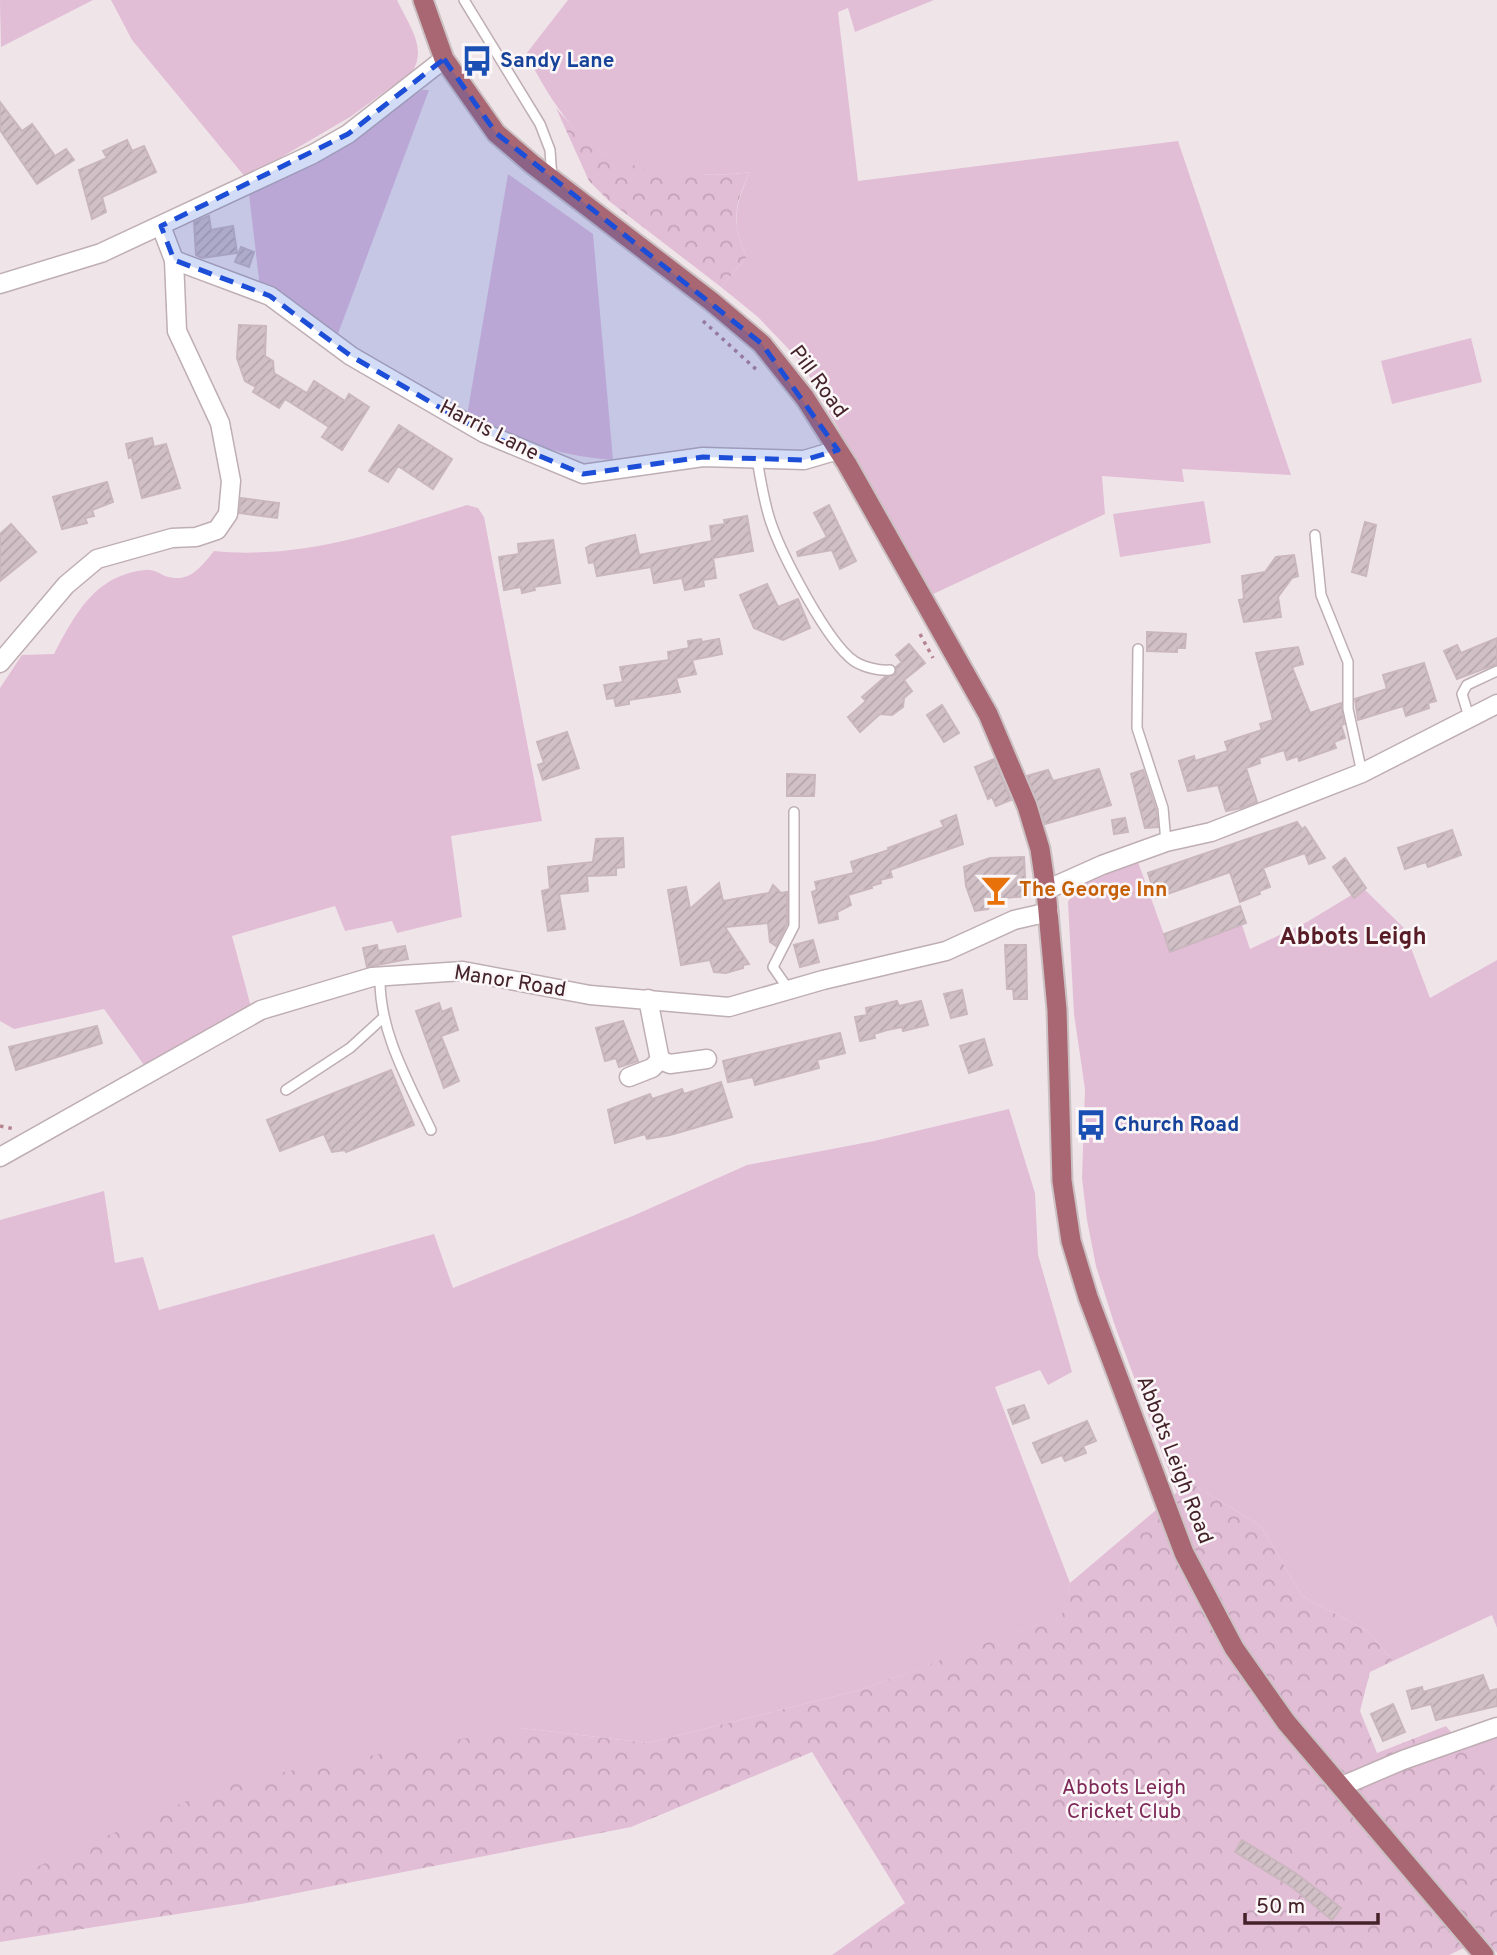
<svg xmlns="http://www.w3.org/2000/svg" width="1497" height="1955" font-family="Overpass,sans-serif">
	<defs>
		<pattern id="forest-crowns" width="20" height="18" patternUnits="userSpaceOnUse" patternTransform="scale(1.75)"><rect width="20" height="18" fill="#e2bdd6"/><path d="M2 6a3 3 0 1 1 6 0M12 15a3 3 0 1 1 6 0" fill="none" stroke="#c3a2b8"/></pattern>
		<pattern id="building-hatch" width="6" height="6" patternUnits="userSpaceOnUse" patternTransform="scale(1.75)"><rect width="6" height="6" fill="#d1c1c7"/><path d="M-1 1l2-2M0 6l6-6M5 7l2-2" fill="none" stroke="#b5a6ab"/></pattern>
	</defs>
	<rect width="100%" height="100%" fill="#efe5e9"/>
	<g fill="#e2bdd6">
		<path d="M0,0H93L1,47Z"/>
		<path d="M111,0H397C408,24 428,48 412,72L350,117L246,178L132,40Z"/>
		<path d="M568,0H934L855,32L848,8L838,12L858,181L1178,141L1291,475L1182,469L1184,482L1102,476L1105,514L931,595L802,363L758,317L721,287L747,257C731,224 735,204 750,172C719,176 706,175 676,172C665,171 654,172 644,170C582,155 554,106 526,54Z"/>
		<path d="M422,90H429L336,339L260,288L249,194L315,162Z"/>
		<path d="M508,174L593,234L613,460C553,455 520,441 467,416Z"/>
		<path d="M1471,338L1482,382L1392,404L1381,361Z"/>
		<path d="M1204,501L1211,543L1120,557L1113,514Z"/>
		<path d="M467,505L478,508L484,517L542,821L451,836L462,917L397,933L392,921L345,931L335,906L232,936L251,1007L144,1065L104,1009L14,1029L0,1021V688L22,655L54,654C75,614 95,575 145,570C152,569 159,573 165,576C189,584 200,568 214,551C301,560 384,531 467,505Z"/>
		<path d="M1138,862L1170,951L1242,925L1250,949L1307,922L1363,888L1403,927L1430,998L1497,960V1628L1492,1615L1393,1661L1369,1632L1302,1596L1261,1526L1189,1482L1177,1493L1114,1323L1096,1266L1087,1220L1082,1178L1085,1089L1074,1014L1068,902L1077,885Z"/>
		<path d="M1009,1109L1035,1193L1038,1255L1072,1372L1048,1385L1040,1370L995,1387L1070,1583L1063,1615L860,1690L648,1743L521,1728L0,1883V1220L104,1191L115,1263L143,1257L159,1310L434,1234L453,1288L635,1215L747,1165L874,1141Z"/>
		<path d="M1497,1736V1788L1462,1747Z"/>
	</g>
	<g fill="url(#forest-crowns)">
		<path d="M556,108C599,157 616,167 680,172C709,175 721,176 750,172C734,204 731,224 747,257L721,287L609,201L589,181Z"/>
		<path d="M1189,1482L1261,1526L1302,1596L1369,1632L1393,1661L1370,1672L1360,1711L1377,1753L1446,1726L1497,1788V1953L1485,1938L1449,1955H832L905,1903L812,1752L631,1827L247,1903L0,1942V1883L230,1782L521,1728L648,1743L860,1690L1062,1615L1070,1583Z"/>
	</g>
	<g fill="url(#building-hatch)" stroke="#cab7be" stroke-width="2">
		<path d="M0,102L22,131L32,124L55,156L66,149L74,160L37,184L0,130Z"/>
		<path d="M127,140L132,151L144,146L156,172L102,197L106,212L92,219L79,170L107,158L103,151Z"/>
		<path d="M209,216L211,230L233,226L237,253L202,258L196,255L194,222Z"/>
		<path d="M241,247L254,252L249,267L235,262Z"/>
		<path d="M239,325L266,326L265,356L273,361L274,373L307,393L314,381L345,401L349,394L369,407L342,450L322,437L329,427L285,399L279,408L253,392L256,387L245,381L237,358Z"/>
		<path d="M399,425L452,459L433,489L398,466L388,482L369,471Z"/>
		<path d="M152,438L154,447L166,444L180,488L142,498L132,457L129,458L126,444Z"/>
		<path d="M107,482L113,502L92,510L94,516L85,518L87,523L62,529L53,497Z"/>
		<path d="M241,498L279,503L277,518L239,513Z"/>
		<path d="M829,505L856,561L840,569L832,550L798,556L797,552L827,537L814,513Z"/>
		<path d="M747,516L753,551L713,558L716,578L703,580L704,586L685,590L682,578L654,583L651,567L597,576L594,562L589,563L586,548L591,545L635,535L639,555L712,541L710,526L725,524L724,520Z"/>
		<path d="M1365,522L1376,525L1366,576L1352,572Z"/>
		<path d="M11,524L36,552L0,581V534Z"/>
		<path d="M553,540L560,583L534,587L535,590L522,593L521,587L504,590L499,557L519,554L518,544Z"/>
		<path d="M1294,555L1298,576L1292,578L1278,597L1281,617L1244,622L1239,600L1244,599L1242,576L1265,572L1276,557Z"/>
		<path d="M767,584L778,607L798,599L810,628L783,640L754,628L740,595Z"/>
		<path d="M1147,632L1186,634L1185,648H1177V652L1147,651Z"/>
		<path d="M1497,638V664L1457,679L1444,651L1457,645L1461,653Z"/>
		<path d="M701,639L702,642L719,639L722,654L692,660L696,674L676,678L680,692L629,700V704L616,706L614,698L607,699L604,685L623,682L620,667L669,660L668,652L689,648L688,641Z"/>
		<path d="M909,644L925,663L904,680L912,691L904,698L903,707L892,715L880,714L860,732L848,717L866,701L862,697L885,677L896,674V667L902,662L896,655Z"/>
		<path d="M1298,647L1303,664L1292,667L1310,713L1341,703L1344,724L1341,725L1345,738L1334,742L1336,748L1299,761L1298,756L1287,760L1284,750L1259,758L1260,763L1246,768L1257,802L1241,808L1226,811L1218,785L1188,791L1179,761L1194,756L1195,761L1228,751L1225,742L1262,730L1260,724L1273,720L1256,653Z"/>
		<path d="M1424,663L1436,701L1428,703L1429,708L1406,716L1403,706L1358,720L1355,699L1387,689L1383,675Z"/>
		<path d="M942,705L959,733L944,742L927,715Z"/>
		<path d="M567,732L579,768L543,780L538,765L544,763L537,742Z"/>
		<path d="M994,759L1011,800L996,806L992,797L988,799L975,767Z"/>
		<path d="M1099,769L1111,805L1045,824L1027,776L1048,770L1053,781Z"/>
		<path d="M1143,770L1156,809L1158,827L1145,828L1131,774Z"/>
		<path d="M787,774L815,775L814,796H787Z"/>
		<path d="M956,815L963,844L890,870L892,877L880,880L881,883L871,886L872,888L848,895L851,905L837,912L838,919L819,923L812,892L817,890L815,882L854,873L851,862L889,850L888,848L944,827L941,821Z"/>
		<path d="M1125,818L1128,832L1114,834L1112,820Z"/>
		<path d="M1297,822L1302,829L1305,827L1325,858L1309,864L1305,853L1263,868L1270,887L1259,891L1260,894L1240,902L1230,872L1156,898L1148,873Z"/>
		<path d="M1452,830L1461,855L1428,867L1426,862L1405,869L1398,848Z"/>
		<path d="M623,838L624,867L616,868V875L587,876L588,891L559,894L565,929L548,931L542,891L550,889L548,867L593,862L596,839Z"/>
		<path d="M1024,857L1026,896L994,899L988,909L975,911L966,886L964,867L990,858Z"/>
		<path d="M1345,858L1366,888L1354,898L1333,867Z"/>
		<path d="M719,883L723,901L769,893L773,885L781,893L787,892V924L776,946L770,942L768,923L725,927L749,964L743,965V968L726,973L714,972L710,960L681,965L668,890L686,887L690,909Z"/>
		<path d="M1240,906L1246,923L1170,952L1164,934Z"/>
		<path d="M813,940L819,962L800,967L794,945Z"/>
		<path d="M377,945L378,951L405,946L408,959L367,967L363,948Z"/>
		<path d="M1005,945H1026L1027,999H1014L1013,989H1007Z"/>
		<path d="M962,990L967,1014L951,1018L944,994Z"/>
		<path d="M897,1001L899,1006L921,1001L928,1025L903,1031L902,1027L887,1030L874,1034L875,1038L860,1041L855,1017L867,1015L866,1008Z"/>
		<path d="M439,1003L442,1012L451,1008L458,1030L441,1036L459,1081L444,1088L416,1011Z"/>
		<path d="M623,1021L638,1061L619,1067L616,1058L605,1061L596,1028Z"/>
		<path d="M97,1026L102,1043L16,1070L9,1047Z"/>
		<path d="M840,1033L845,1053L817,1060L819,1068L755,1085L753,1077L728,1082L723,1061Z"/>
		<path d="M984,1039L992,1065L969,1073L960,1046Z"/>
		<path d="M391,1070L414,1125L346,1152L345,1150L332,1152L324,1134L280,1151L267,1120Z"/>
		<path d="M721,1082L732,1117L670,1135L647,1139L645,1134L615,1143L608,1110L650,1094L652,1099L682,1089L684,1094Z"/>
		<path d="M1024,1405L1029,1418L1013,1424L1008,1410Z"/>
		<path d="M1087,1421L1096,1441L1083,1446L1086,1453L1065,1461L1062,1455L1042,1463L1033,1443Z"/>
		<path d="M1483,1675L1489,1691L1497,1689V1706L1436,1720L1431,1704L1412,1709L1407,1691L1422,1687L1423,1692Z"/>
		<path d="M1393,1704L1405,1732L1383,1741L1371,1714Z"/>
		<path d="M1242,1840L1297,1874L1341,1908L1332,1920L1292,1887L1235,1852Z"/>
	</g>
	<g fill="none" stroke-linecap="round" stroke-linejoin="round">
		<defs>
			<g id="service">
				<path d="M464,0L540,124L550,150L552,178"/>
				<path d="M757,460C761,481 764,503 771,523C782,555 827,642 854,661C863,667 879,671 890,670"/>
				<path d="M1315,535L1321,595L1348,662V709L1362,773"/>
				<path d="M1138,649L1137,728L1163,808L1166,842"/>
				<path d="M1469,717L1462,694L1467,685L1497,671"/>
				<path d="M380,977C379,1032 408,1081 431,1130"/>
				<path d="M789,990L773,967L794,926V812"/>
				<path d="M286,1090L350,1048L384,1017"/>
			</g>
			<g id="minor">
				<path d="M174,260L270,296L351,356L484,433L583,474L703,457L804,460L838,450"/>
				<path d="M0,284L101,253L313,154L348,134L444,59"/>
				<path d="M0,663L66,585L97,559L172,538L196,537L217,530L228,514L231,481L220,423L177,331L174,260L161,226"/>
				<path d="M1046,890L1102,865L1166,842L1211,832L1362,773L1497,704"/>
				<path d="M648,999L660,1060"/>
				<path d="M629,1077L652,1068L660,1060L670,1064L707,1059"/>
				<path d="M0,1157L261,1010L372,977L463,971L590,995L729,1007L823,980L946,951L1014,920L1049,912"/>
				<path d="M1342,1786L1403,1760L1497,1727"/>
			</g>
			<path id="primary" d="M423,0L444,59L496,133L532,164L711,301L762,344L805,398L847,464L988,714L1027,806L1040,849L1046,890L1057,1010L1062,1181L1071,1241L1088,1297L1184,1553L1234,1648L1286,1722L1484,1955"/>
		</defs>
		<use href="#service" stroke="#bfaeb3" stroke-width="12"/>
		<use href="#minor" stroke="#bfaeb3" stroke-width="21"/>
		<use href="#primary" stroke="#cbc1c3" stroke-width="23"/>
		<g stroke="#b58490" stroke-width="3.5" stroke-dasharray="3.5 5" stroke-linecap="butt">
			<path d="M703,321L759,372"/>
			<path d="M920,634L933,658"/>
			<path d="M0,1126L15,1129"/>
		</g>
		<use href="#service" stroke="#fff" stroke-width="9"/>
		<use href="#minor" stroke="#fff" stroke-width="18"/>
		<use href="#primary" stroke="#a86773" stroke-width="19"/>
	</g>
	<path fill="#1d4ed8" fill-opacity="0.2" stroke="#1d4ed8" stroke-width="5" stroke-dasharray="14 9" stroke-linejoin="round" d="M444,59L496,133L762,344L838,450L804,460L703,457L583,474L484,433L351,356L270,296L174,260L161,226L348,134Z"/>
	<defs>
		<symbol id="bus-bare" viewBox="-9 -9 18 18"><path d="M-5-6H5V4H4V6H2V4H-2V6H-4V4H-5ZM-3.5-4V0h7V-4ZM-3.5 1.2v1.5H-2V1.2ZM2 1.2v1.5H3.5V1.2Z" fill="#1a4fb4" stroke="#fbf7f9" stroke-width="2.5" paint-order="stroke"/></symbol>
		<symbol id="bar-bare" viewBox="-9 -9 18 18"><path d="M-6-5H6L.8 .8V4.5H3.5V6h-7V4.5H-.8V.8Z" fill="#e8710a" stroke="#fbf7f9" stroke-width="2.5" paint-order="stroke"/></symbol>
	</defs>
	<g fill-rule="evenodd">
		<use href="#bus-bare" x="455" y="39" width="44" height="44"/>
		<use href="#bar-bare" x="974" y="868" width="44" height="44"/>
		<use href="#bus-bare" x="1069" y="1103" width="44" height="44"/>
	</g>
	<g text-anchor="middle" dominant-baseline="central" stroke-width="5" stroke-linejoin="round" paint-order="stroke">
		<g font-size="21" font-weight="bold" fill="#164399" stroke="#fbf7f9" text-anchor="start">
			<text x="500" y="61">Sandy Lane</text>
			<text x="1114" y="1125">Church Road</text>
		</g>
		<g font-size="21" fill="#442229" stroke="#fbf7f9">
			<text transform="translate(818 382) rotate(54)">Pill Road</text>
			<text transform="translate(489 431) rotate(27)">Harris Lane</text>
			<text transform="translate(510 982) rotate(9)">Manor Road</text>
			<text transform="translate(1174 1460) rotate(69)">Abbots Leigh Road</text>
		</g>
		<g font-size="21" font-weight="bold" fill="#c56008" stroke="#fbf7f9" text-anchor="start">
			<text x="1019" y="890">The George Inn</text>
		</g>
		<g font-size="21" fill="#7e2958" stroke="#fbf7f9">
			<text x="1124" y="1788">Abbots Leigh<tspan x="1124" dy="24">Cricket Club</tspan></text>
		</g>
		<g font-size="24" font-weight="bold" fill="#581c27" stroke="#fbf7f9">
			<text x="1353" y="938">Abbots Leigh</text>
		</g>
	</g>
	<path d="M1245 1913v10h133v-10" fill="none" stroke="#442229" stroke-width="3.5"/>
	<text x="1256" y="1913" font-size="21" fill="#442229" stroke="#fbf7f9" stroke-width="5" paint-order="stroke">50 m</text>
</svg>
